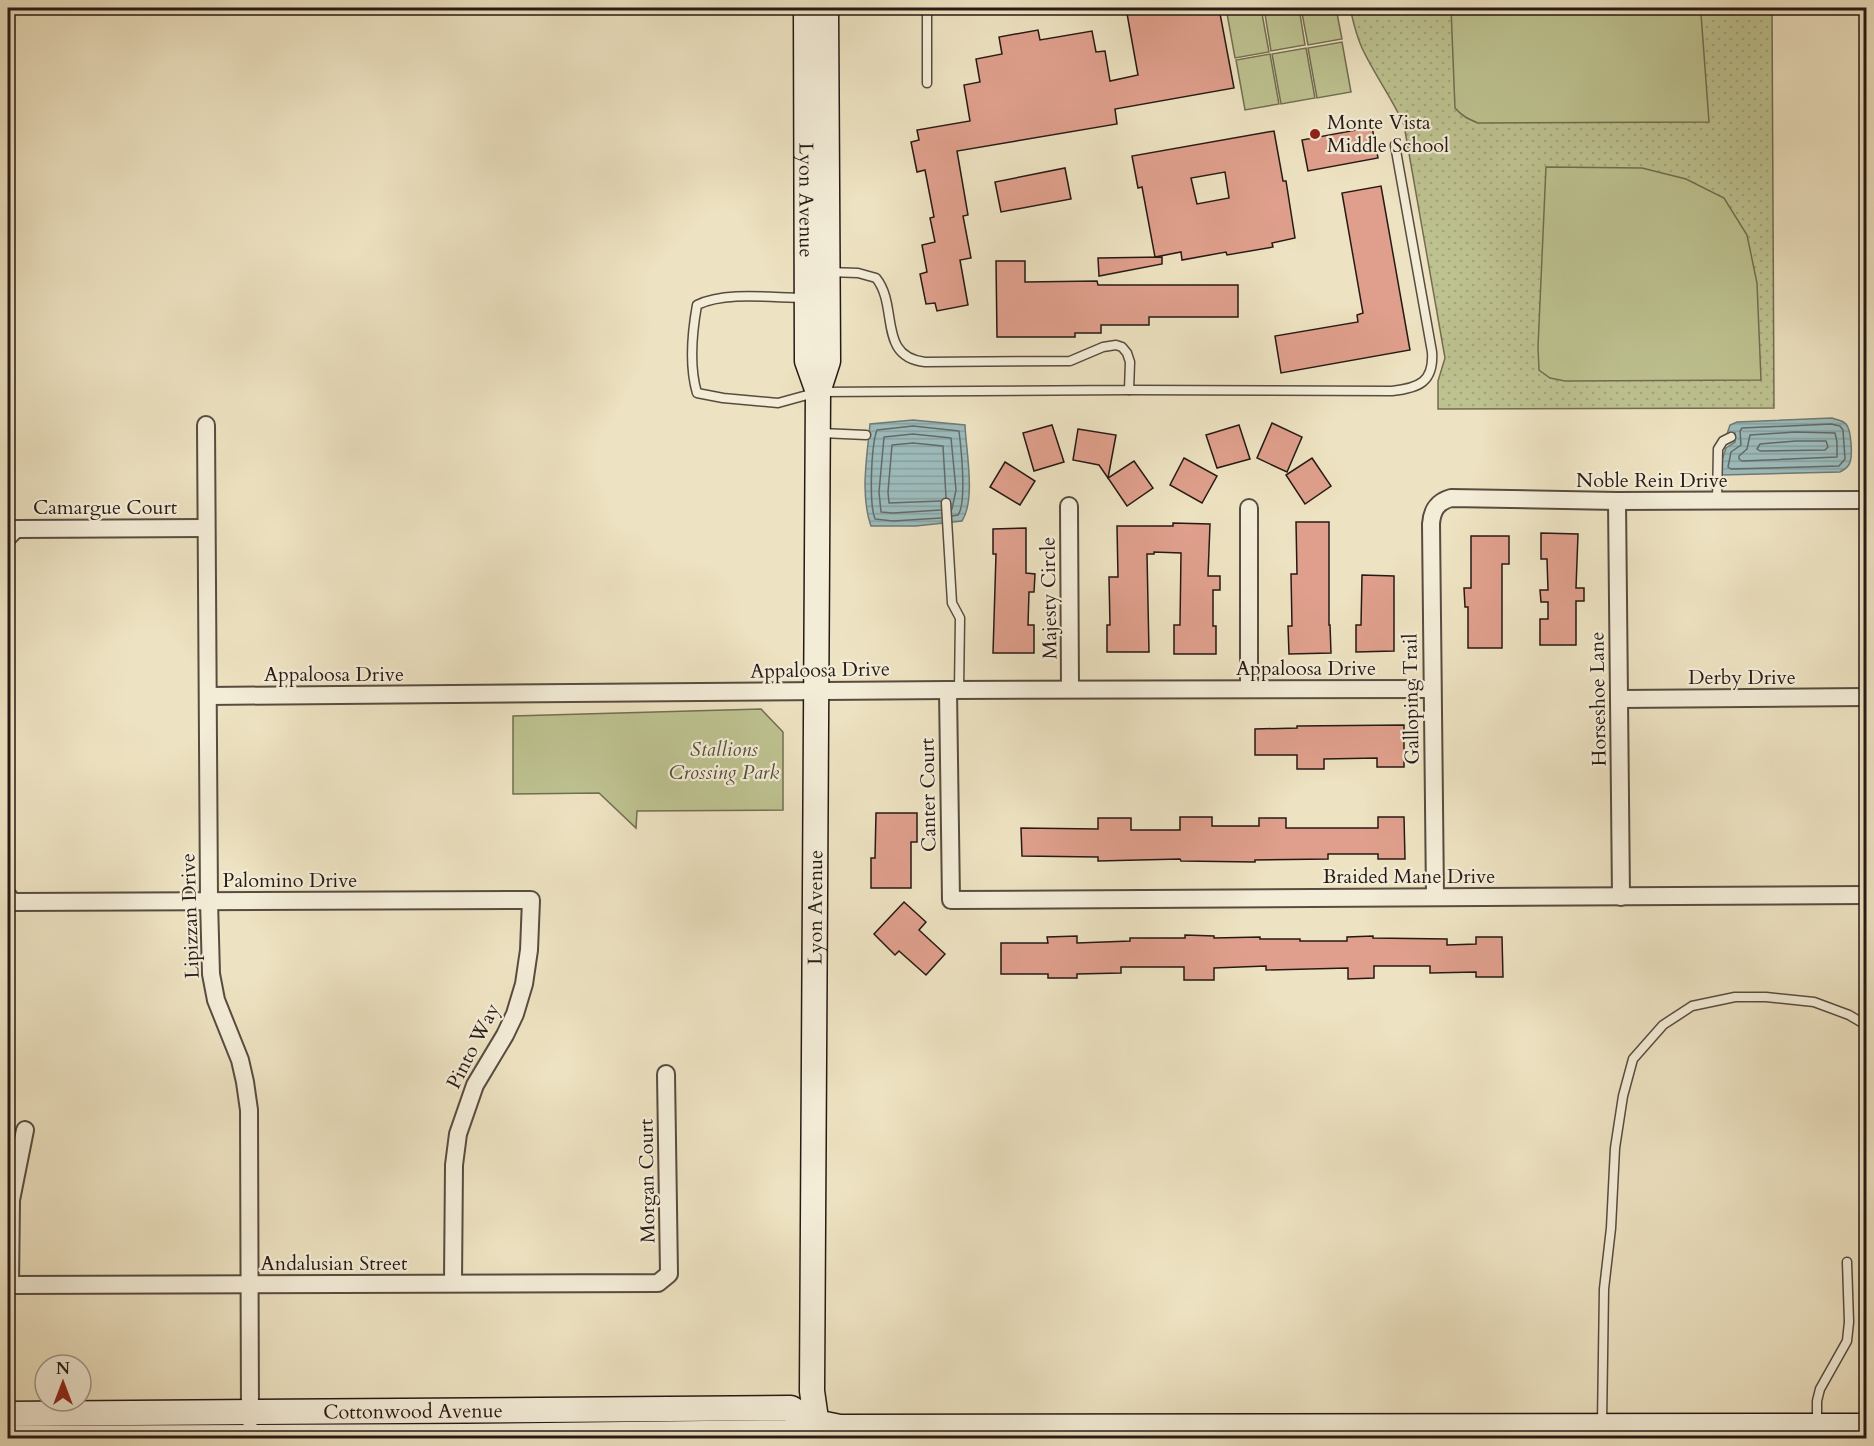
<svg xmlns="http://www.w3.org/2000/svg" width="1874" height="1446" font-family="Cardo,serif">
	<defs>
		<pattern id="grass-dots" width="8" height="8" patternUnits="userSpaceOnUse" patternTransform="scale(1.5)"><rect width="8" height="8" fill="#bdc290"/><path d="M2 2h.1M6 6h.1" fill="none" stroke="#a2a67b" stroke-width="1.8" stroke-linecap="round"/></pattern>
		<pattern id="water-rules" width="6" height="5" patternUnits="userSpaceOnUse" patternTransform="scale(1.5)"><rect width="6" height="5" fill="#9dbcbc"/><path d="M0 2.5h6" fill="none" stroke="#87a1a1"/></pattern>
	</defs>
	<rect width="100%" height="100%" fill="#ede2c1"/>
	<filter id="stains"><feTurbulence type="fractalNoise" baseFrequency=".00333" numOctaves="4"/><feColorMatrix values="0 0 0 0 .2 0 0 0 0 .09 0 0 0 0 .02 0 0 0 .5 -.17"/></filter>
	<radialGradient id="worn" r=".72"><stop offset=".6" stop-color="#630" stop-opacity="0"/><stop offset="1" stop-color="#630" stop-opacity=".3"/></radialGradient>
	<path fill="url(#grass-dots)" stroke="#726e52" stroke-width="1.5" d="M1350,8H1772L1774,408L1438,409V381L1445,358L1404,125C1392,98 1374,74 1362,48C1356,35 1353,21 1350,8Z"/>
	<g fill="#bdc290" stroke="#726e52" stroke-width="1.5">
		<path d="M1226,8H1261L1269,52L1235,58Z"/>
		<path d="M1264,8H1299L1305,45L1271,51Z"/>
		<path d="M1301,8H1336L1342,39L1308,45Z"/>
		<path d="M1451,8H1698L1701,14L1709,122L1478,123C1468,119 1462,116 1455,108Z"/>
		<path d="M1342,42L1351,92L1317,98L1308,48Z"/>
		<path d="M1306,48L1315,98L1281,104L1272,54Z"/>
		<path d="M1270,54L1279,104L1245,110L1236,60Z"/>
		<path d="M1546,167L1642,168L1686,179L1724,198L1747,235L1757,283L1761,380L1565,381L1550,378L1539,370L1538,347Z"/>
		<path d="M761,709L783,732V810L637,811L636,828L599,793L513,794V716Z"/>
	</g>
	<g fill="url(#water-rules)" stroke="#6e7b79" stroke-width="1.5">
		<path d="M1832,418C1837,420 1842,420 1846,424C1851,429 1854,460 1848,466C1846,469 1843,470 1840,472L1722,475L1721,463L1726,448L1735,442V433L1727,434L1730,425L1737,422Z"/>
		<path d="M913,420L965,425C966,451 976,499 962,521L916,526H871C860,495 867,457 870,424Z"/>
	</g>
	<g fill="none" stroke-linecap="round" stroke-linejoin="round">
		<g stroke="#626b68" stroke-width="1.5">
			<path d="M1831,424L1840,426L1843,430L1845,459L1839,466L1731,469L1728,467L1731,452L1741,445L1740,431L1742,428Z"/>
			<path d="M1795,432L1835,433L1837,442V457L1742,461L1739,459V456L1747,449L1750,435Z"/>
			<path d="M1796,441H1826L1828,447L1825,450L1760,451L1757,449L1760,444Z"/>
			<path d="M941,501L889,503L888,492L892,445L913,443L943,446L946,497"/>
			<path d="M941,510L893,513L881,512L879,492L884,437L913,434L951,438L956,490L952,509"/>
			<path d="M941,518L893,521L875,519C869,504 871,446 877,430L913,426L959,431C961,447 967,503 958,515L952,516"/>
		</g>
	</g>
	<g fill="#df9f8c" stroke="#271a15" stroke-width="1.5" fill-rule="evenodd">
		<path d="M1126,8H1219L1234,88L1115,109L1117,124L957,151L968,215L963,216L971,258L960,260L968,305L937,311L935,303L926,304L920,274L927,272L922,245L935,242L930,218L934,217L925,170L917,172L911,142L919,140L917,130L970,121L964,85L980,82L976,59L1002,54L999,37L1038,30L1040,40L1092,31L1096,52L1105,51L1110,81L1138,75Z"/>
		<path d="M1372,127L1378,158L1308,171L1302,140Z"/>
		<path d="M1274,131L1283,181H1286L1295,238L1272,243L1273,247L1227,255L1226,252L1182,260L1181,252L1155,257L1142,187L1138,188L1132,156ZM1225,172L1229,198L1197,204L1191,178Z"/>
		<path d="M1065,168L1071,199L1001,212L995,182Z"/>
		<path d="M1381,186L1410,350L1281,373L1275,336L1358,322L1357,315L1363,313L1342,193Z"/>
		<path d="M1162,257V264L1099,276L1098,258Z"/>
		<path d="M996,261H1025V282L1097,281L1098,285H1238V317H1149V325H1101V333H1075V337H997Z"/>
		<path d="M1272,423L1302,437L1287,472L1257,458Z"/>
		<path d="M1052,425L1064,462L1034,471L1023,433Z"/>
		<path d="M1239,425L1250,459L1217,468L1206,435Z"/>
		<path d="M1078,429L1116,435L1108,478L1099,465L1073,460Z"/>
		<path d="M1184,458L1217,476L1202,503L1170,485Z"/>
		<path d="M1312,458L1331,486L1305,504L1286,475Z"/>
		<path d="M1134,461L1153,488L1127,506L1108,478Z"/>
		<path d="M1005,462L1035,481L1020,505L990,487Z"/>
		<path d="M1296,522H1329V625H1330L1331,653L1289,654L1288,626H1292L1291,574H1297Z"/>
		<path d="M1173,523L1210,524L1208,576H1220V590H1213V626H1216V654H1174V625H1180L1181,553L1154,552V554H1147L1149,652H1107V625H1110L1109,577H1118L1117,526H1173Z"/>
		<path d="M1026,528V573L1035,574L1034,592H1029L1028,625H1034V653H993L996,554H993V529Z"/>
		<path d="M1541,533L1578,534L1576,588H1584V601H1576V645H1540V619H1548V602H1541L1540,590H1548L1547,559H1541Z"/>
		<path d="M1471,536H1509V564H1502V648H1468V607H1465L1464,588H1471Z"/>
		<path d="M1362,575L1394,576V651L1356,652V625H1361Z"/>
		<path d="M1404,725V767H1377V758L1324,759V769H1297V755H1255V729L1297,728V726Z"/>
		<path d="M876,813H917V842H911V888H871V858H875Z"/>
		<path d="M1180,817H1212V826H1259V818H1286V828H1378V817H1404L1405,859H1378V854H1328V859L1255,860V862L1181,861L1180,859L1098,861V857L1022,856L1021,828L1098,829V818H1131V830H1180Z"/>
		<path d="M904,902L926,922L919,930L945,954L926,975L899,951L895,955L874,934Z"/>
		<path d="M1185,935L1214,936V938L1260,937V939H1300V941H1347V937L1373,936V938L1447,939V945L1476,944V937H1502L1503,977H1476V972L1430,973V966H1374V978L1348,979V968L1266,970V966L1214,968V980H1184V967H1121V973L1077,974V978H1048V974H1001V943H1048L1047,937L1077,936V943L1130,941V938H1185Z"/>
	</g>
	<g fill="none" stroke-linecap="round" stroke-linejoin="round">
		<defs>
			<g id="lane">
				<path d="M927,8V83"/>
				<path d="M805,298C773,298 726,291 697,305C692,333 689,366 697,393L723,398L778,403L818,392L1129,390L1130,362L1127,353L1122,347L1116,345L1103,347L1070,361L925,362C877,357 899,306 876,278L858,273L828,272"/>
				<path d="M1129,390L1392,391C1419,388 1434,382 1432,352L1395,145"/>
				<path d="M821,433L866,435"/>
				<path d="M1717,501L1718,449L1723,441L1731,437"/>
				<path d="M946,503L952,603L960,618L959,690"/>
				<path d="M1602,1423L1604,1289L1611,1228L1615,1148L1623,1096L1633,1059L1663,1025L1692,1006L1735,997H1766L1814,1002L1849,1015L1866,1025"/>
				<path d="M1817,1425V1401L1820,1389L1847,1341L1849,1322L1847,1262"/>
			</g>
			<g id="street">
				<path d="M206,425L209,901L211,974L216,1000L240,1060L245,1082L249,1110L250,1420"/>
				<path d="M1617,501L1621,897"/>
				<path d="M1069,506L1070,689"/>
				<path d="M1249,508V689"/>
				<path d="M8,537L16,529L206,528"/>
				<path d="M948,690L951,900L1866,895"/>
				<path d="M208,696L948,690L1432,689"/>
				<path d="M1619,699L1866,697"/>
				<path d="M8,896L13,902L531,900L529,950L524,984L515,1014L505,1035L475,1085L458,1134L454,1165L453,1283"/>
				<path d="M1435,897L1431,524C1432,510 1437,502 1451,498L1617,501L1866,500"/>
				<path d="M25,1130L11,1200L10,1285L658,1283L669,1274L666,1074"/>
			</g>
			<g id="secondary">
				<path id="s1" d="M806,8L807,361L818,392"/>
				<path id="s2" d="M8,1414L791,1408L815,1422L840,1427L1866,1426"/>
				<path id="s3" d="M818,1433L812,1391L818,392L828,361L826,8"/>
				<path d="M8,1438L465,1436L788,1432L815,1422"/>
			</g>
		</defs>
		<use href="#lane" stroke="#584c40" stroke-width="11"/>
		<use href="#street" stroke="#584c40" stroke-width="20"/>
		<use href="#secondary" stroke="#271a15" stroke-width="27"/>
		<use href="#lane" stroke="#f3ecd7" stroke-width="8"/>
		<use href="#street" stroke="#f3ecd7" stroke-width="16"/>
		<use href="#secondary" stroke="#f3ecd7" stroke-width="24"/>
	</g>
	<circle fill="#8f2418" stroke="#f3ecd7" stroke-width="2" cx="1315" cy="134" r="6"/>
	<g text-anchor="middle" dominant-baseline="central" stroke-width="4.5" stroke-linejoin="round" paint-order="stroke">
		<g font-size="20" fill="#271a15" stroke="#f3ecd7" text-anchor="start">
			<text x="1327" y="122">Monte Vista<tspan x="1327" dy="23">Middle School</tspan></text>
		</g>
		<g font-size="20" fill="#271a15" stroke="#f3ecd7">
			<text stroke="none"><textPath href="#s1" startOffset="192">Lyon Avenue</textPath></text>
			<text x="1652" y="480">Noble Rein Drive</text>
			<text x="105" y="507">Camargue Court</text>
			<text transform="translate(1049 598) rotate(-91)">Majesty Circle</text>
			<text x="1306" y="668">Appaloosa Drive</text>
			<text transform="translate(820 670) rotate(-1)">Appaloosa Drive</text>
			<text x="334" y="674">Appaloosa Drive</text>
			<text x="1742" y="677">Derby Drive</text>
			<text transform="translate(1411 699) rotate(-91)">Galloping Trail</text>
			<text transform="translate(1598 699) rotate(-91)">Horseshoe Lane</text>
			<text transform="translate(928 795) rotate(-91)">Canter Court</text>
			<text x="1409" y="876">Braided Mane Drive</text>
			<text x="290" y="880">Palomino Drive</text>
			<text stroke="none"><textPath href="#s3" startOffset="526">Lyon Avenue</textPath></text>
			<text transform="translate(190 916) rotate(-92)">Lipizzan Drive</text>
			<text transform="translate(473 1046) rotate(-63)">Pinto Way</text>
			<text transform="translate(647 1181) rotate(-91)">Morgan Court</text>
			<text x="334" y="1263">Andalusian Street</text>
			<text stroke="none"><textPath href="#s2" startOffset="405">Cottonwood Avenue</textPath></text>
		</g>
		<g font-size="20" font-style="italic" fill="#544c3a" stroke="#f3ecd7">
			<text x="724" y="749">Stallions<tspan x="724" dy="23">Crossing Park</tspan></text>
		</g>
	</g>
	<rect width="1874" height="1446" fill="none" stroke="#ede2c1" stroke-width="30"/>
	<rect x="9" y="9" width="1856" height="1428" fill="none" stroke="#271a15" stroke-width="3"/>
	<rect x="15" y="15" width="1844" height="1416" fill="none" stroke="#271a15" stroke-width="1.5"/>
	<g transform="translate(63 1383)"><circle r="28" fill="#f3ecd7" stroke="#a19889" stroke-width="1.5"/>
	<path d="M0-4.5L10 22L0 15L-10 22Z" fill="#8f2418"/>
	<text y="-9" font-size="16" font-weight="bold" text-anchor="middle" fill="#271a15">N</text>
	</g>
	<rect width="100%" height="100%" filter="url(#stains)"/>
	<rect width="100%" height="100%" fill="url(#worn)"/>
</svg>
